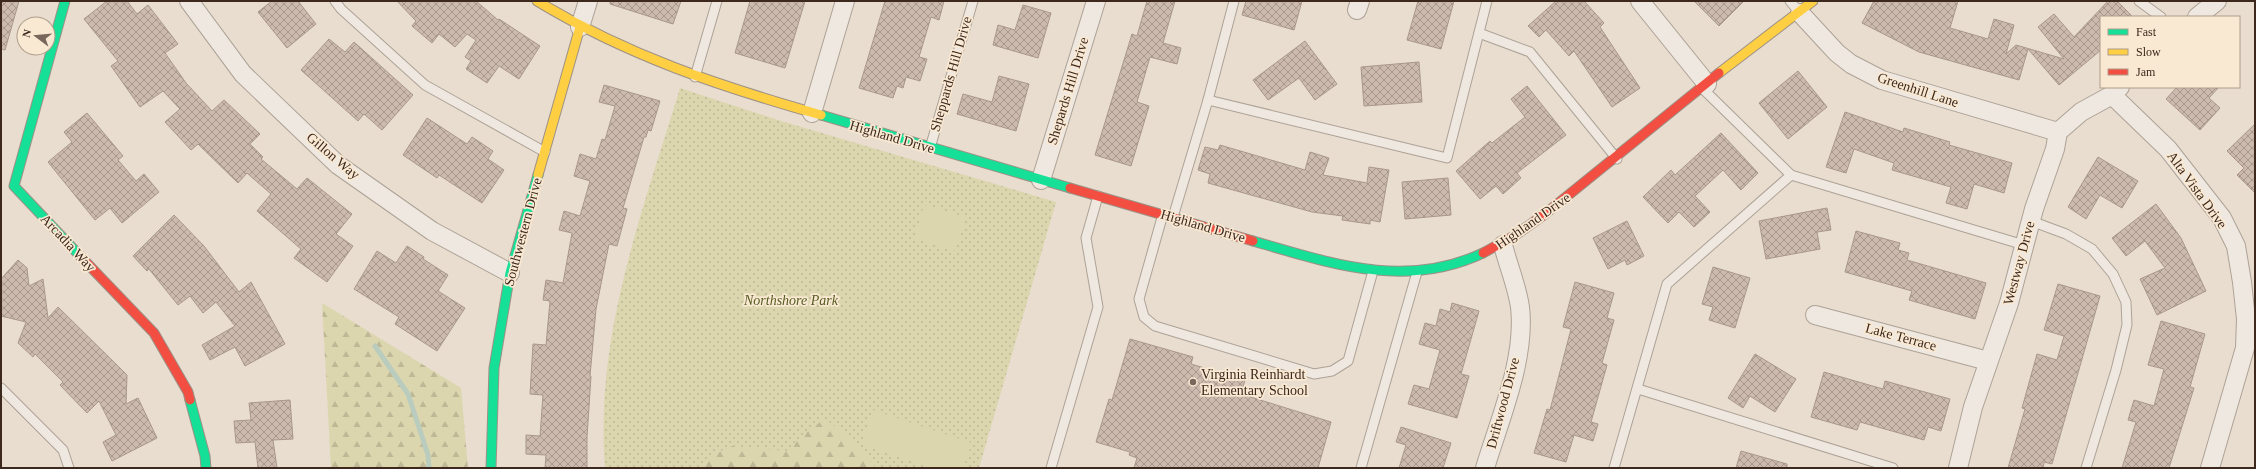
<svg xmlns="http://www.w3.org/2000/svg" width="2256" height="469" font-family="'Times New Roman',serif">
	<defs>
		<pattern id="grass-dots" width="8" height="8" patternUnits="userSpaceOnUse"><rect width="8" height="8" fill="#dcd6af"/><path d="M2 2h.1M6 6h.1" fill="none" stroke="#beb896" stroke-width="1.8" stroke-linecap="round"/></pattern>
		<pattern id="forest-firs" width="22" height="20" patternUnits="userSpaceOnUse"><rect width="22" height="20" fill="#dcd6af"/><path d="M5 1l3.5 6h-7zM16 11l3.5 6h-7z" fill="#beb896"/></pattern>
		<pattern id="building-cross-hatch" width="8" height="8" patternUnits="userSpaceOnUse"><rect width="8" height="8" fill="#ccbaae"/><path d="M0 0l8 8M0 8l8-8" fill="none" stroke="#a7978d"/></pattern>
	</defs>
	<rect width="100%" height="100%" fill="#e8ddce"/>
	<path fill="url(#grass-dots)" d="M680,88L781,121L1056,202L979,468H605C594,337 643,210 680,88Z"/>
	<g fill="url(#forest-firs)">
		<path d="M322,303L461,388L468,468H331Z"/>
		<path d="M825,419L849,437L876,468H704L707,458L732,446L787,451L807,431Z"/>
	</g>
	<g fill="#dcd6af">
		<path d="M924,205L966,217L955,251L914,238Z"/>
		<path d="M873,410L972,443L963,468H931L861,444Z"/>
	</g>
	<g fill="none" stroke-linecap="round" stroke-linejoin="round">
		<path stroke="#b9ccbe" stroke-width="5" d="M375,346L408,394L428,455L429,468"/>
	</g>
	<g fill="url(#building-cross-hatch)" stroke="#a9978c">
		<path d="M1,1H19L5,50L1,49Z"/>
		<path d="M107,1H127L137,14L148,5L178,44L165,53L186,83L212,111L224,100L260,134L250,144L263,157L261,159L297,189L307,178L352,214L336,234L353,246L327,282L294,258L301,249L257,211L271,194L247,173L238,183L198,144L191,150L165,122L180,109L163,91L140,107L111,66L118,61L84,19Z"/>
		<path d="M272,1H298L316,24L287,48L258,12Z"/>
		<path d="M397,1H476L498,20L499,19L540,46L519,79L499,66L487,83L466,69L471,61L465,57L476,40L467,34L455,47L439,34L432,43L412,26L416,21Z"/>
		<path d="M610,1H681L673,24L610,4Z"/>
		<path d="M750,1H805L785,68L735,53Z"/>
		<path d="M885,1H944L939,20L931,17L919,57L927,59L920,81L906,77L903,88L897,86L893,98L859,88Z"/>
		<path d="M1147,1H1175L1163,43L1181,48L1177,64L1150,57L1137,102L1149,106L1131,166L1095,155L1132,34L1137,36Z"/>
		<path d="M1246,1H1302L1294,30L1242,15Z"/>
		<path d="M1418,1H1454L1441,49L1407,40Z"/>
		<path d="M1556,1H1584L1604,23L1600,27L1640,88L1612,107L1574,51L1569,56L1546,30L1539,37L1528,26Z"/>
		<path d="M1694,1H1744L1719,26Z"/>
		<path d="M1874,1H1958L1950,28L1988,39L1994,19L2014,25L2006,54L2016,45L2064,59L2038,27L2054,14L2074,37L2108,1H2117L2133,17H2101V50L2059,85L2028,49L2019,80L1919,52L1862,23Z"/>
		<path d="M1023,5L1051,13L1038,58L993,45L998,25L1015,30Z"/>
		<path d="M329,39L345,52L354,42L413,95L382,130L364,114L358,121L301,70Z"/>
		<path d="M1305,41L1337,84L1315,100L1299,78L1268,100L1253,80Z"/>
		<path d="M1419,62L1422,102L1364,106L1361,67Z"/>
		<path d="M1798,71L1827,107L1788,139L1759,103Z"/>
		<path d="M999,76L1029,84L1016,131L957,114L963,94L992,102Z"/>
		<path d="M604,85L660,101L651,131L648,130L646,137H644L623,208L627,209L617,246L609,244L596,309L590,376H591L587,437V468H545L546,455L526,454V435L540,436L543,395L530,394L533,344L546,345L550,301L543,300L546,280L563,283L572,233L559,230L564,211L580,216L590,181L574,176L580,154L596,159L602,139L605,140L615,106L599,102Z"/>
		<path d="M1527,86L1566,135L1517,173L1521,178L1503,194L1496,186L1480,199L1456,171L1490,141L1492,143L1525,117L1511,99Z"/>
		<path d="M2177,87H2219L2209,98L2220,108L2200,130L2166,99Z"/>
		<path d="M1845,112L1903,132L1904,128L1950,142L1949,145L2012,163L2004,193L1974,184L1967,209L1946,203L1951,187L1892,170L1894,163L1854,149L1846,173L1826,167Z"/>
		<path d="M87,113L123,156L118,160L136,181L144,174L159,192L122,223L110,208L95,220L48,162L72,142L64,132Z"/>
		<path d="M427,118L467,144L472,137L493,151L488,159L504,170L482,203L439,175L437,178L403,155Z"/>
		<path d="M2255,124V193L2237,175L2244,168L2227,151Z"/>
		<path d="M1721,133L1758,173L1741,190L1723,170L1695,196L1710,212L1694,227L1679,212L1668,223L1643,197L1671,170L1675,175Z"/>
		<path d="M1220,145L1305,170L1310,152L1329,158L1323,175L1367,183L1369,167L1389,170L1380,222L1370,220V224L1342,220L1343,216L1312,212L1208,183L1210,174L1198,170L1205,147L1218,150Z"/>
		<path d="M2098,157L2138,181L2122,208L2100,195L2086,219L2068,207Z"/>
		<path d="M1448,178L1451,215L1405,219L1402,182Z"/>
		<path d="M2156,204L2181,238L2206,291L2157,315L2140,279L2165,268L2145,241L2126,256L2112,238Z"/>
		<path d="M1827,208L1831,230L1817,232L1820,249L1766,259L1759,221Z"/>
		<path d="M174,215L204,246L239,292L251,282L285,344L245,366L235,347L210,360L202,345L235,326L216,302L203,313L190,296L178,305L149,269L147,271L133,256Z"/>
		<path d="M1627,221L1644,256L1627,265L1625,260L1608,269L1593,238Z"/>
		<path d="M1856,231L1900,243L1898,250L1909,253L1907,260L1986,283L1975,319L1909,300L1912,291L1845,272Z"/>
		<path d="M407,246L424,257L423,259L448,275L438,291L465,308L437,351L395,324L399,317L354,289L377,251L396,263Z"/>
		<path d="M18,260L27,268L29,286L43,279L48,318L58,307L127,375L126,404L138,398L157,438L112,461L103,442L116,435L99,401L87,413L60,385L63,382L35,354L33,357L18,343L26,322L1,316V279Z"/>
		<path d="M1713,267L1750,278L1735,328L1709,320L1713,307L1702,304Z"/>
		<path d="M1575,282L1614,293L1607,318L1614,320L1602,363L1607,365L1591,422L1598,424L1593,441L1574,435L1566,462L1534,453L1547,409L1550,410L1571,329L1563,327Z"/>
		<path d="M2058,284L2100,296L2052,464L2044,462L2043,468H2008L2025,409L2022,408L2037,354L2057,360L2064,336L2044,330Z"/>
		<path d="M1452,303L1479,311L1461,374L1469,376L1457,418L1408,404L1414,385L1429,389L1440,350L1419,344L1425,323L1436,326L1440,309L1450,312Z"/>
		<path d="M2161,321L2205,334L2190,387L2194,388L2169,468H2122L2136,422L2128,420L2134,400L2154,406L2164,369L2148,365Z"/>
		<path d="M1130,339L1193,357L1191,364L1245,380L1241,394L1331,422L1318,468H1134L1137,458L1129,455L1130,452L1096,442L1109,399L1112,400Z"/>
		<path d="M1755,354L1796,379L1775,412L1750,396L1743,408L1728,398Z"/>
		<path d="M1824,372L1883,389L1885,381L1950,399L1941,431L1928,427L1924,440L1860,422L1857,430L1811,417Z"/>
		<path d="M290,400L293,439L273,440L277,468H258L255,442L236,443L234,421L251,420L249,403Z"/>
		<path d="M1401,427L1451,443L1443,468H1399L1406,445L1396,442Z"/>
		<path d="M1741,451L1787,464V468H1736Z"/>
	</g>
	<g fill="none" stroke-linecap="round" stroke-linejoin="round">
		<defs>
			<g id="lane">
				<path d="M335,1L341,9L425,85L545,152"/>
				<path d="M1790,1L1800,13"/>
				<path d="M2139,1L2161,17"/>
				<path d="M1479,33L1530,52L1617,159"/>
				<path d="M695,77L717,1"/>
				<path d="M1208,100L1234,1"/>
				<path d="M930,148L973,1"/>
				<path d="M1791,175L2024,245"/>
				<path d="M1163,214L1139,299L1144,317L1155,326L1314,374L1332,371L1348,361L1373,271"/>
				<path d="M1173,217L1208,100L1447,158L1487,1"/>
				<path d="M2031,221L2066,234L2092,249L2113,274L2126,302L2127,325L2116,370L2086,468"/>
				<path d="M1,388L63,450L69,468"/>
				<path d="M1638,389L1893,468"/>
				<path d="M1051,468L1098,307L1086,238L1098,196"/>
				<path d="M1361,468L1417,272"/>
				<path d="M1614,468L1667,284L1791,175L1702,88"/>
			</g>
			<g id="street">
				<path d="M189,1L243,74L338,165L432,231L510,273"/>
				<path d="M1640,1L1707,84"/>
				<path d="M1357,10L1360,1"/>
				<path d="M1800,13L1837,53L1851,64L1882,80L2058,132"/>
				<path d="M2197,17L2217,1"/>
				<path d="M580,27L588,1"/>
				<path d="M2112,95L2168,149L2222,218L2236,246L2242,282L2246,319L2245,348L2210,468"/>
				<path d="M812,113L845,1"/>
				<path d="M1041,180L1096,1"/>
				<path d="M1815,315L1988,361"/>
				<path d="M1485,468C1500,418 1526,359 1520,307C1517,286 1508,265 1503,245"/>
				<path d="M1958,468L1973,407L2009,303L2034,209L2055,149L2058,132L2081,112L2112,95L2120,87"/>
			</g>
			<g id="fast">
				<path d="M65,1L14,186L81,257"/>
				<path d="M821,115L1070,188"/>
				<path d="M1253,241C1330,263 1405,290 1483,253"/>
				<path d="M190,400L205,456L206,468"/>
				<path d="M491,468L494,368L510,273L538,175"/>
			</g>
			<g id="slow">
				<path d="M537,1C628,56 719,86 821,115"/>
				<path d="M1719,73L1813,1"/>
				<path d="M538,175L580,27"/>
			</g>
			<g id="jam">
				<path d="M1070,188L1253,241"/>
				<path d="M1483,253L1514,236L1545,214L1719,73"/>
				<path d="M81,257L154,333L188,392L190,400"/>
			</g>
		</defs>
		<use href="#lane" stroke="#ada296" stroke-width="11"/>
		<use href="#street" stroke="#ada296" stroke-width="20"/>
		<use href="#fast" stroke="#9d9186" stroke-width="11"/>
		<use href="#slow" stroke="#9d9186" stroke-width="11"/>
		<use href="#jam" stroke="#9d9186" stroke-width="11"/>
		<use href="#lane" stroke="#efe8e0" stroke-width="9"/>
		<use href="#street" stroke="#efe8e0" stroke-width="18"/>
		<use href="#fast" stroke="#16e098" stroke-width="9"/>
		<use href="#slow" stroke="#ffcf43" stroke-width="9"/>
		<use href="#jam" stroke="#f24e42" stroke-width="9"/>
	</g>
	<circle fill="#79675b" stroke="#f9e9d3" stroke-width="1.5" cx="1193" cy="382" r="4"/>
	<g text-anchor="middle" dominant-baseline="central" stroke-width="3.5" stroke-linejoin="round" paint-order="stroke">
		<g font-size="14" fill="#3d281d" stroke="#f9e9d3">
			<text transform="translate(951 74) rotate(-74)">Sheppards Hill Drive</text>
			<text transform="translate(1918 90) rotate(18)">Greenhill Lane</text>
			<text transform="translate(1068 91) rotate(-73)">Shepards Hill Drive</text>
			<text transform="translate(892 137) rotate(16)">Highland Drive</text>
			<text transform="translate(333 156) rotate(40)">Gillon Way</text>
			<text transform="translate(2197 190) rotate(54)">Alta Vista Drive</text>
			<text transform="translate(1533 221) rotate(-35)">Highland Drive</text>
			<text transform="translate(1203 226) rotate(16)">Highland Drive</text>
			<text transform="translate(523 232) rotate(-75)">Southwestern Drive</text>
			<text transform="translate(68 243) rotate(47)">Arcadia Way</text>
			<text transform="translate(2019 263) rotate(-75)">Westway Drive</text>
			<text transform="translate(1901 337) rotate(15)">Lake Terrace</text>
			<text transform="translate(1503 403) rotate(-75)">Driftwood Drive</text>
		</g>
		<g font-size="14" font-style="italic" fill="#555c21" stroke="#f9e9d3">
			<text x="791" y="300">Northshore Park</text>
		</g>
		<g font-size="14" fill="#3d281d" stroke="#f9e9d3" text-anchor="start">
			<text x="1201" y="374">Virginia Reinhardt<tspan x="1201" dy="16">Elementary School</tspan></text>
		</g>
	</g>
	<rect width="2256" height="469" fill="none" stroke="#3d281d" stroke-width="4"/>
	<rect x="2100" y="16" width="140" height="72" fill="#f9e9d3" stroke="#ae9c8a"/>
	<rect x="2108" y="29" width="20" height="6" fill="#16e098" stroke="#ae9c8a"/>
	<text x="2136" y="36" font-size="12" fill="#3d281d">Fast</text>
	<rect x="2108" y="49" width="20" height="6" fill="#ffcf43" stroke="#ae9c8a"/>
	<text x="2136" y="56" font-size="12" fill="#3d281d">Slow</text>
	<rect x="2108" y="69" width="20" height="6" fill="#f24e42" stroke="#ae9c8a"/>
	<text x="2136" y="76" font-size="12" fill="#3d281d">Jam</text>
	<g transform="translate(36 36) rotate(286)"><circle r="19" fill="#f9e9d3" stroke="#ae9c8a"/>
	<path d="M0-3L7 15L0 10L-7 15Z" fill="#79675b"/>
	<text y="-6" font-size="11" font-weight="bold" text-anchor="middle" fill="#3d281d">N</text>
	</g>
</svg>
